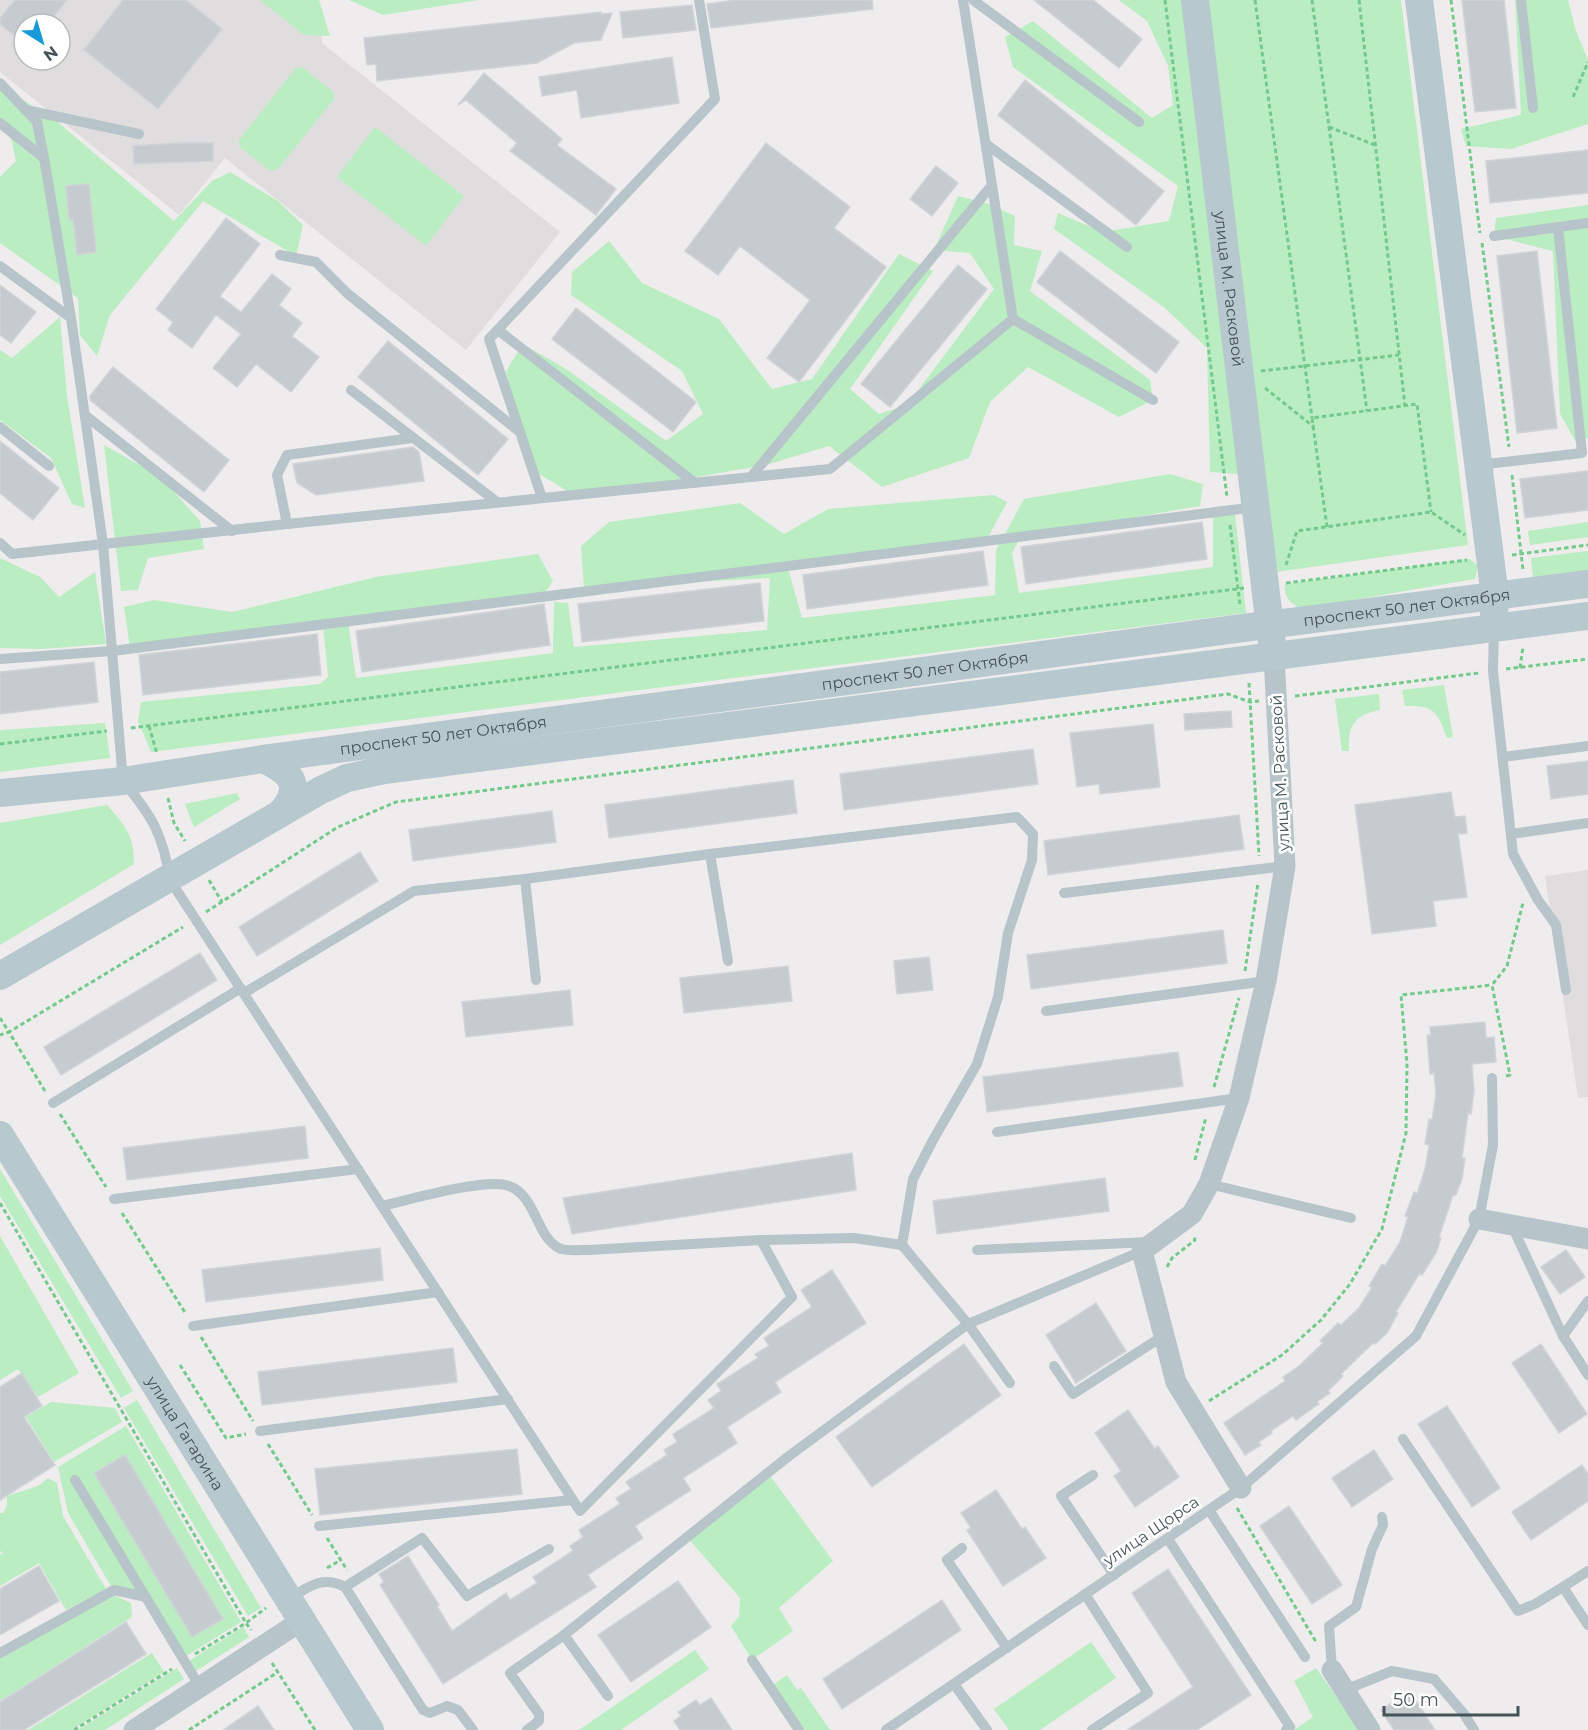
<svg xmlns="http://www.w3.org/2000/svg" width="1588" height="1730" font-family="Montserrat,sans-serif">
	<rect width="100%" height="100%" fill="#efeced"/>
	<g fill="#e0ddde" fill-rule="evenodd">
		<path d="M0,0H310L321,9L322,43L560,232L466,350L225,158L179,215L0,72ZM24,24H60V60H24Z"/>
		<path d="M1588,870V1097L1578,1098L1545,876Z"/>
	</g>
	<g fill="#baedc2">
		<path d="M260,0H319L330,36L304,35Z"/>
		<path d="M349,0H479L383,15Z"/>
		<path d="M1119,0H1185L1239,474L1210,472L1207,348L1165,308L1054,229L1058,213L1103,232L1169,221L1178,186L1013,67L1005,37L1033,21L1152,118L1173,105L1168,66L1147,21Z"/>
		<path d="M1204,0H1401L1468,545L1276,572Z"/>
		<path d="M1515,0H1568L1576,31L1588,60V124L1511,149L1466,146L1461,129L1521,115Z"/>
		<path d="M299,67L303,68L332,91L334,95V99L278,169L270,171L241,148L239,145V140L295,69Z"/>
		<path d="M0,86L53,118L174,221L212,181L230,172L278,201L303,225L296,256L203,201L110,315L97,356L80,335L78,298L0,243V177L16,161L10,134L0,126Z"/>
		<path d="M375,127L464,196L426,246L337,177Z"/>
		<path d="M958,196L986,203L1015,216L1014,245L1042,251L1030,291L1150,380L1153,400L1119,417L1028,367L990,402L969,458L882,487L829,446L766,465L663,483L567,491L528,467L506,371L523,344L566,369L666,441L703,414L682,371L571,295L572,272L609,241L642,283L719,319L772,389L812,379L899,254L933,271L850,389L879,414L907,405L994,289L970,253L934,250Z"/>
		<path d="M1588,205V438L1576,442L1560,414L1553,251L1494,236L1496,218Z"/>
		<path d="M60,317L67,396L85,508L72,504L51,458L0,420V350L12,358Z"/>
		<path d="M104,445L161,477L200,521L204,549L148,558L138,590L121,591Z"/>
		<path d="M1170,474L1203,484L1200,506L1021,537L1012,553L1019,593L1213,567V507L1234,505L1246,613L151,752L138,721L141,702L320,684L328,677L323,626L130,647L124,607L154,600L232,612L376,577L538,554L553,581L544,594L348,622L356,678L553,653L554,602L568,603L574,647L767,630L770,578L584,588L581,546L609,522L740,503L784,534L828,509L994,495L1007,502L986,541L788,568L802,618L995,595L996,550L1024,499Z"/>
		<path d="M1588,522V537L1530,545L1528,531Z"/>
		<path d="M1588,551V571L1533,578L1531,558Z"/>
		<path d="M0,558L40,577L59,597L95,572L106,644L43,649L0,648Z"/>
		<path d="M1470,559L1478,566L1475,579L1301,609C1290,603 1284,598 1285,584Z"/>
		<path d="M1444,685L1453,737L1447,738C1438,712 1434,705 1405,706L1402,690Z"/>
		<path d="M1379,694L1380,710C1354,715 1348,725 1349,751H1342L1335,699Z"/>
		<path d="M105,723L110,758L0,772V730Z"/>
		<path d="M237,793L240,799L194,827L185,804Z"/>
		<path d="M107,805C125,826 134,834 134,864L0,945V823Z"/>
		<path d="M0,1169L133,1391L121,1398L0,1196Z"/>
		<path d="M0,1236L79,1373L38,1397L18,1369L0,1380Z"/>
		<path d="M137,1400L261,1608L248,1616L124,1408Z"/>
		<path d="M51,1402L115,1408L122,1422L54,1462L26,1417Z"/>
		<path d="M126,1426L241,1622L186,1656L147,1592L111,1586L68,1513L58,1467Z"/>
		<path d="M771,1477L833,1561L779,1608L793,1631L752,1660L731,1626L739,1617L740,1598L687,1537Z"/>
		<path d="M48,1478L57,1483L63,1516L106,1589L66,1610L39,1563L0,1586V1555L3,1553L0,1551V1513H3L7,1505V1496L38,1486Z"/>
		<path d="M113,1595L131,1603L132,1617L0,1701V1657Z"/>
		<path d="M243,1627L249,1637L196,1671L189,1661Z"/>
		<path d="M1091,1642L1116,1678L1040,1730H1009L994,1709Z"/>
		<path d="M695,1650L709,1669L621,1730H579Z"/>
		<path d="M152,1653L164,1672L71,1730H28Z"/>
		<path d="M177,1668L184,1679L105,1730H78Z"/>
		<path d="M1316,1668L1360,1730H1294L1313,1717L1294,1681Z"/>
		<path d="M787,1675L797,1690L801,1688L830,1730H805L773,1685Z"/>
	</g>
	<g fill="#c6cbcf" stroke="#d0d4d8" stroke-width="1.5">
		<path d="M15,0H67L48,24H24V43L0,24V18Z"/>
		<path d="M123,0H186L222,29L158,109L84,50Z"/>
		<path d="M735,0H872L873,9L711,28L707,4Z"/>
		<path d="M1034,0H1093L1142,39L1119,68Z"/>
		<path d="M1462,0H1504L1516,108L1475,112Z"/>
		<path d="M692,5L696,30L623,38L620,12Z"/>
		<path d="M601,12L602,14L612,13L601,40L574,43L537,63L377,81L376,64L367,65L364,38Z"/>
		<path d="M672,57L679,103L581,118L577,90L542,96L539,77Z"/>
		<path d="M484,73L562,139L557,145L616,189L596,215L510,151L517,143L466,100L458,105Z"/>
		<path d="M1025,80L1164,191L1136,225L998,115Z"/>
		<path d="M179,143H213V161L134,164L133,146Z"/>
		<path d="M766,143L850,207L834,228L886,267L799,382L767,358L810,300L740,246L718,275L685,251Z"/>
		<path d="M1588,150V193L1490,203L1486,161Z"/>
		<path d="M936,166L958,183L932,216L910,199Z"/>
		<path d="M89,184L96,252L77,255L73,219L69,220L66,186Z"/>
		<path d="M226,218L260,244L220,296L241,312L272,274L291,289L279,305L302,323L292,336L319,357L291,392L256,364L237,387L213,368L241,334L216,315L192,348L168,330L173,322L156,309Z"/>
		<path d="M1060,251L1179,342L1156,373L1037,282Z"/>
		<path d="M1537,251L1557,428L1517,433L1497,256Z"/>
		<path d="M958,265L987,289L890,407L861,384Z"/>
		<path d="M0,285L36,312L11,343L0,335Z"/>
		<path d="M576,308L696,402L673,432L552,339Z"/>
		<path d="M388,341L508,439L478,475L358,377Z"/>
		<path d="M113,367L229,460L204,492L90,400V396Z"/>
		<path d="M0,441L59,488L33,520L0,493Z"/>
		<path d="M413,447L419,452L424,481L316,495L297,483L293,464Z"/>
		<path d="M1588,471V510L1525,518L1520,479Z"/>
		<path d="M1202,522L1207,559L1026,584L1021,547Z"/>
		<path d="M983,551L988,585L807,609L803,575Z"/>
		<path d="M760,583L764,621L582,642L578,604Z"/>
		<path d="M544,604L550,645L362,672L356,631Z"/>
		<path d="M317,634L321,675L143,695L139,655Z"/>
		<path d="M94,662L98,702L0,714V672Z"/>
		<path d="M1231,711L1232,727L1185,730L1184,714Z"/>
		<path d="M1153,724L1160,787L1100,794L1099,784L1077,787L1070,733Z"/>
		<path d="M1033,749L1038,784L844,810L840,774Z"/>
		<path d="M1588,761V794L1551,799L1547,766Z"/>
		<path d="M793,780L797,813L609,838L605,805Z"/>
		<path d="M1451,792L1455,817L1465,816L1467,833L1458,834L1467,897L1433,901L1436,926L1372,934L1355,805Z"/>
		<path d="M552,811L556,842L413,861L409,830Z"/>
		<path d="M1239,815L1244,849L1048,875L1044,841Z"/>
		<path d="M360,852L378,881L257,956L239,927Z"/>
		<path d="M1223,930L1227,963L1031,989L1027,955Z"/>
		<path d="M200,953L217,980L61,1075L44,1047Z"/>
		<path d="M929,957L933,990L897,994L894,961Z"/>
		<path d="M788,966L792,1001L684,1013L680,978Z"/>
		<path d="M570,990L573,1025L466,1037L462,1002Z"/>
		<path d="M1485,1022L1486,1038L1494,1037L1496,1062L1472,1064L1474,1091L1471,1114L1468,1113L1462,1158H1465L1462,1179L1456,1195H1453L1439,1237L1441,1238L1436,1253L1422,1275L1419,1274L1396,1312L1398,1313L1387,1333L1375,1344L1373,1343L1341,1374L1343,1376L1328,1391L1330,1393L1317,1402L1319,1404L1296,1420L1293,1416L1271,1431L1272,1433L1259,1442L1261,1445L1245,1455L1224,1423L1285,1381L1283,1377L1299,1366L1323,1343L1320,1341L1338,1323L1341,1325L1359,1308L1372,1287L1369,1286L1382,1264L1385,1266L1400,1242L1408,1217L1405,1216L1414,1192L1417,1194L1425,1169L1429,1145L1425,1144L1429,1119L1432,1120L1436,1094L1434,1073L1430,1074L1427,1035H1431L1430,1027Z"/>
		<path d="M1178,1052L1183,1086L987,1112L983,1077Z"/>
		<path d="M305,1126L308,1158L127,1180L123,1148Z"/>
		<path d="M852,1153L856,1190L572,1234L563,1198Z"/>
		<path d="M1105,1178L1109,1211L937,1234L933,1201Z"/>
		<path d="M380,1248L383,1280L206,1302L202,1270Z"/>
		<path d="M1566,1250L1585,1277L1560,1294L1541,1267Z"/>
		<path d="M832,1270L866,1323L775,1382L781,1392L727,1427L737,1443L683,1478L691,1490L635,1526L643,1538L588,1575L596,1587L443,1684L380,1585L384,1582L379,1574L408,1556L439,1605L437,1606L452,1631L506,1593L510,1600L537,1583L533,1577L573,1551L570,1546L583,1537L579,1530L620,1504L616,1498L631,1489L626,1482L667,1455L664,1450L677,1442L673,1434L714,1408L708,1400L721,1391L717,1384L758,1358L755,1354L769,1346L764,1338L812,1307L801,1290Z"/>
		<path d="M1096,1303L1126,1351L1076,1383L1046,1335Z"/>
		<path d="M964,1344L1001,1395L872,1487L836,1437Z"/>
		<path d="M1541,1344L1587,1414L1559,1433L1512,1363Z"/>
		<path d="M453,1348L457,1382L262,1405L258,1372Z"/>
		<path d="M22,1373L42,1406L24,1417L55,1465L0,1500V1387Z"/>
		<path d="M1447,1406L1500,1488L1472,1507L1418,1424Z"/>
		<path d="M1128,1410L1155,1449L1158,1446L1179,1477L1135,1507L1114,1476L1121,1471L1095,1433Z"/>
		<path d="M517,1449L522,1494L320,1515L315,1469Z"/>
		<path d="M1374,1450L1393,1479L1352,1507L1332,1478Z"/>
		<path d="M125,1455L223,1619L192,1637L94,1473Z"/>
		<path d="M1582,1465L1588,1474V1501L1531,1540L1512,1512Z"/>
		<path d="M996,1490L1022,1529L1025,1527L1046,1558L1003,1586L967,1530L971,1528L961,1513Z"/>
		<path d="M1289,1506L1342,1585L1312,1604L1260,1526Z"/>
		<path d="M39,1566L59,1601L0,1635V1589Z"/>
		<path d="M1168,1569L1251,1695L1197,1730H1127L1193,1687L1132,1593Z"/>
		<path d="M678,1581L711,1627L631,1682L598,1635Z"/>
		<path d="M942,1600L961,1630L842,1709L823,1679Z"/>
		<path d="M126,1622L146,1654L24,1730H0V1702Z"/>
		<path d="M1410,1691L1435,1730H1394L1381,1710Z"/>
		<path d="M711,1698L732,1730H680L674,1721L681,1716L678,1712L696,1700L700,1705Z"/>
		<path d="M258,1706L274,1730H223Z"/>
	</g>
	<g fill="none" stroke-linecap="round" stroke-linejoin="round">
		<g stroke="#73ca8b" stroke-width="3" stroke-dasharray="4.5 3" stroke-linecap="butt">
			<path d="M1165,0L1227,497"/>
			<path d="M1255,0L1312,418"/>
			<path d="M1312,0L1367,411"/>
			<path d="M1359,0L1405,406"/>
			<path d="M1451,0L1480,233"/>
			<path d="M1573,97L1588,62"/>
			<path d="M1329,127L1375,145"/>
			<path d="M1482,243L1509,447"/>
			<path d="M1261,371L1399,355"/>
			<path d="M1265,388L1314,427"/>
			<path d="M1512,475L1523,570"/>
			<path d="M1230,525L1240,605"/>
			<path d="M1327,527L1312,418L1417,404L1431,512"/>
			<path d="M1512,555L1588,545"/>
			<path d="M1286,565L1297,531L1431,512L1465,535"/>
			<path d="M1286,583L1467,560"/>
			<path d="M1520,668L1523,647"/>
			<path d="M1506,669L1588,659"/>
			<path d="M1249,683L1259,856"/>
			<path d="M1295,696L1479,673"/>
			<path d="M149,726L157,754"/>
			<path d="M131,728L1244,588"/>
			<path d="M0,744L107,731"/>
			<path d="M168,798L174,823L185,841"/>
			<path d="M209,880L222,902"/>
			<path d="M206,912L338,827L396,802L1228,694L1250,702L1259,701"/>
			<path d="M1245,971L1258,883"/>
			<path d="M0,1018L9,1032L0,1035"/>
			<path d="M1506,1076L1510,1075L1492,985L1507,966L1523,903"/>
			<path d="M1214,1087L1239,998"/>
			<path d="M45,1091L9,1032L183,927"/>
			<path d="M60,1114L106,1187"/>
			<path d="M1195,1160L1206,1117"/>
			<path d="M0,1203L246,1623L266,1608"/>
			<path d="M122,1213L186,1314"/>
			<path d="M1167,1267L1172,1258L1195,1240L1194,1236"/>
			<path d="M201,1337L253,1421"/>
			<path d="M180,1365L226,1438L246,1434"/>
			<path d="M1209,1401L1282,1355L1321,1320L1350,1284L1382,1229L1406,1133L1407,1064L1401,995L1492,985"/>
			<path d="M268,1444L312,1515"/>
			<path d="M1237,1508L1316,1642"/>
			<path d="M327,1538L347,1570"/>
			<path d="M327,1568L341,1560"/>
			<path d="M195,1654L246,1623L251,1630"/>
			<path d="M272,1663L315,1730"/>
			<path d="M74,1730L172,1669"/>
			<path d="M189,1730L278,1672"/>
		</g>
		<g stroke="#b7c4c9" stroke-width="10">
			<path d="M963,0L1013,319"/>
			<path d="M973,0L1139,122"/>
			<path d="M1521,0L1533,108"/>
			<path d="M0,83L37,122L44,158L71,318L103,544L123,781C152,816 163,834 170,880L580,1511L792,1297L761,1240"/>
			<path d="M26,110L139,134"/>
			<path d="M0,123L44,158"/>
			<path d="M986,144L1127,247"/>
			<path d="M1494,236L1588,223"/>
			<path d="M280,255L316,262L348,294L520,432"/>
			<path d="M0,266L71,318"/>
			<path d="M498,330L695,483"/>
			<path d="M351,390L497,502"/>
			<path d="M86,416L232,531"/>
			<path d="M0,427L49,466"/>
			<path d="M1478,465L1582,453L1558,227"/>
			<path d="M751,477L992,185"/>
			<path d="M542,498L489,339L715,99L699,0"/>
			<path d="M287,524L277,475L287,455L412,438"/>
			<path d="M0,543L12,554L287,524L830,469L1013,319L1153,400"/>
			<path d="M1494,628L1493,671L1513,854L1538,900L1556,925L1566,990"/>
			<path d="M0,659L112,651L1256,507"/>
			<path d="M1503,757L1588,746"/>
			<path d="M1511,834L1588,823"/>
			<path d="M710,854L728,961"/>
			<path d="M525,879L536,980"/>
			<path d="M1064,893L1285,866"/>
			<path d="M244,993L414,891L525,879L710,854L1017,817L1033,834L1032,860L1008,933L998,997L977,1064L933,1140L913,1179L902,1245"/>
			<path d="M1046,1011L1266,981"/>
			<path d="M53,1103L241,988"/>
			<path d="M997,1132L1239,1098"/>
			<path d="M1209,1184L1351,1218"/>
			<path d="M114,1199L358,1169"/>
			<path d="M382,1206C408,1200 488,1177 509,1186C537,1196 536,1239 561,1249C569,1251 581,1250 589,1250L761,1240L854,1238L902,1245L968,1324L1010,1383"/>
			<path d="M1512,1226L1563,1336L1588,1301"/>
			<path d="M977,1250L1149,1242"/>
			<path d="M193,1326L438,1292"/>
			<path d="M1563,1336L1588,1375"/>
			<path d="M1054,1366L1073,1394L1163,1336"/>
			<path d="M260,1431L508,1399"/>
			<path d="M1403,1439L1518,1611L1535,1604L1563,1587"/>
			<path d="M1093,1475L1061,1496L1114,1575"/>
			<path d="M75,1480L200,1687"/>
			<path d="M1209,1510L1305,1657"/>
			<path d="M319,1526L572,1500"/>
			<path d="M1168,1539L1290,1727L1286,1730"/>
			<path d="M962,1548L947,1560L1007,1648"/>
			<path d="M1588,1571L1563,1587L1588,1625"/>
			<path d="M345,1587L422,1538L467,1596L549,1549"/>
			<path d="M1085,1594L1148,1693L1092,1730"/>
			<path d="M288,1599C309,1587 321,1575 345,1587L423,1710L430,1713L447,1706L458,1710L473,1730"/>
			<path d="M564,1635L608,1696"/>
			<path d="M0,1653L114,1590L146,1597"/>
			<path d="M752,1660L799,1730"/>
			<path d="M1332,1670L1329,1626L1356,1607L1372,1549L1383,1525L1382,1517"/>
			<path d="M954,1684L987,1730"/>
			<path d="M1345,1690L1392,1671L1434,1679L1464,1714L1474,1730"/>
			<path d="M527,1730L539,1721V1714L510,1673L564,1635L789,1456L968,1324L1142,1251"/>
			<path d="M886,1730L1241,1488L1416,1336L1479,1219L1493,1145L1492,1078"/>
		</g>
		<g stroke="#b7c4c9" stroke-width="21">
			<path d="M1479,1219L1588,1239"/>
			<path d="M1241,1488L1176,1382L1142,1251L1192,1214L1209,1184L1239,1098L1266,981L1285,866L1274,656"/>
			<path d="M1332,1670L1370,1730"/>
			<path d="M134,1730L301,1621"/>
		</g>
		<g stroke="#b7c8ce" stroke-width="28">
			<path id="s1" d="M1195,0L1272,644"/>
			<path d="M1419,0L1495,596L1494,614"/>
			<path d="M263,759C291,772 304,785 282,812"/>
			<path id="s2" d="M0,793L123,781L263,759L1243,628L1588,584"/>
			<path d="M0,976L321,790L347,778L384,770L1588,616"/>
			<path id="s3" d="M0,1135L370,1730"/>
		</g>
	</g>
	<g text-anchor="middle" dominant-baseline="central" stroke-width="5" stroke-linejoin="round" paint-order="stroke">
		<g font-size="16" fill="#455459" stroke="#fff">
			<text stroke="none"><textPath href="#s1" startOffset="291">улица М. Расковой</textPath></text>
			<text stroke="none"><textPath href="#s2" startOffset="1419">проспект 50 лет Октября</textPath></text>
			<text stroke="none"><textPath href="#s2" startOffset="933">проспект 50 лет Октября</textPath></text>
			<text stroke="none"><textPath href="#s2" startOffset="447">проспект 50 лет Октября</textPath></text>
			<text transform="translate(1280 773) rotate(-93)">улица М. Расковой</text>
			<text stroke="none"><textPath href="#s3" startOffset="351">улица Гагарина</textPath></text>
			<text transform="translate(1151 1531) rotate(-34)">улица Щорса</text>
		</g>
	</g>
	<g transform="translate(42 42) rotate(143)"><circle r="28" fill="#ffffff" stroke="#b5bbbd" stroke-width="1.5"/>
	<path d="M0-4.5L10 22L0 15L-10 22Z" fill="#1b9ad9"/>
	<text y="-9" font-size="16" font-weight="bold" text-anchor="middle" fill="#455459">N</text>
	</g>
	<path d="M1384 1706v9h134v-9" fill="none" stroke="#455459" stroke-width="3"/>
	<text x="1393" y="1706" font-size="18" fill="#455459" stroke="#ffffff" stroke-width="4.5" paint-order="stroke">50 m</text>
</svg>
